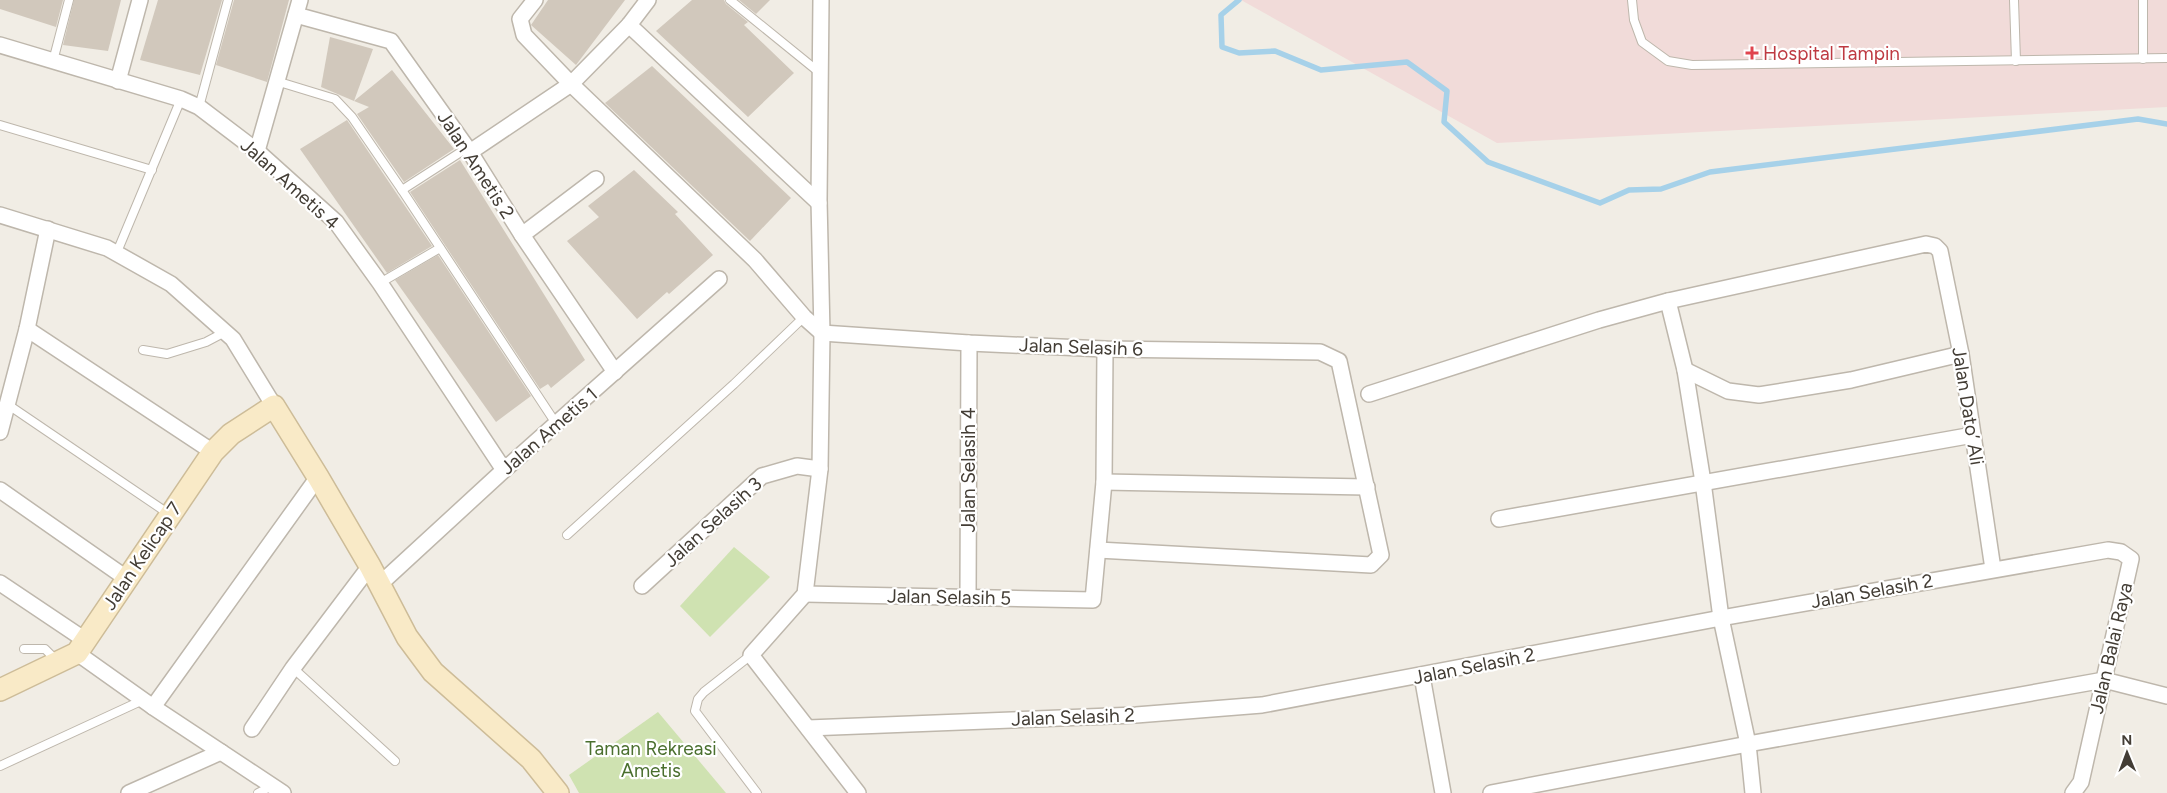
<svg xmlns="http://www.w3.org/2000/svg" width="2167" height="793" font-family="Figtree,sans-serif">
	<rect width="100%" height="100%" fill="#f1ede5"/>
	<path fill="#f1dbd9" d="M1241,0H2167V107L1497,143Z"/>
	<g fill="#cfe2b1">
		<path d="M734,547L770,577L710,637L680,606Z"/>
		<path d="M658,712L726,793H579L569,775Z"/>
	</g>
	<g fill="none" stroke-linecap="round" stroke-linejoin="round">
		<path stroke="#a6d1e9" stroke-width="5.5" d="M1239,0L1221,15L1222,47L1239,53L1275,51L1321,70L1407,62L1447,91L1444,122L1488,162L1600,203L1629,190L1661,189L1710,172L2138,119L2167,124"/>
	</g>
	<g fill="#d1c8bc">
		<path d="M0,0H63L56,27L0,9Z"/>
		<path d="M74,0H121L108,51L63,45Z"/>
		<path d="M158,0H222L200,75L140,60Z"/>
		<path d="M234,0H289L267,82L216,65Z"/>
		<path d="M548,0H625L576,65L531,25Z"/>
		<path d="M692,0H724L726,4L748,22L744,25L794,73L748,117L656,31Z"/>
		<path d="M739,0H770L756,14Z"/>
		<path d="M330,37L373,49L354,101L321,87Z"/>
		<path d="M652,66L791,198L750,241L605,103Z"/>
		<path d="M392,70L454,149L404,182L357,114L369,107L354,101Z"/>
		<path d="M347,120L432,246L387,273L300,149Z"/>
		<path d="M460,160L585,360L551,388L548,384L540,389L410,192Z"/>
		<path d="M634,170L678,212L675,214L713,255L669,294L667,292L637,319L567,241L599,217L588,206Z"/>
		<path d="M438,255L531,396L496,422L395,280Z"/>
	</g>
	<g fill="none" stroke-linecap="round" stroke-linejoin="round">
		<defs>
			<g id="lane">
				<path d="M730,0L820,73"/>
				<path d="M1632,0L1634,20L1642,42L1668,61L1692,65L2167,58"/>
				<path d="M2014,0L2016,61"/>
				<path d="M2143,0V59"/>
				<path d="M53,61L69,0"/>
				<path d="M276,81L335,99L352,117L402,190L557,425"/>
				<path d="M199,107L228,0"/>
				<path d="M0,125L152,170"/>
				<path d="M402,190L467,148"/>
				<path d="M117,252L181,99"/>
				<path d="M380,283L440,248"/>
				<path d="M143,350L167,354L206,342L225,332"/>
				<path d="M7,404L169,514"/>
				<path d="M567,535L734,384L804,317"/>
				<path d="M24,649H45L51,655L53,662"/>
				<path d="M751,655L704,692L698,699L695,711L757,793"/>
				<path d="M293,668L395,761"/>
				<path d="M0,766L143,700"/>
				<path d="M258,793L272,786"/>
			</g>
			<g id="street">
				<path d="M535,0L520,19L524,35L571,84L755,260L804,317L822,333L969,343L1105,349L1320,352L1339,361L1381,555L1371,565L1098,550"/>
				<path d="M821,0L819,200L822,333L820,469L805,594L751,655L858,793"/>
				<path d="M296,15L391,41L470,152L522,235L615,372"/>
				<path d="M629,25L819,203"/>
				<path d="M0,45L181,99L199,107L257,151L336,222L380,283L504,470"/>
				<path d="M118,81L140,0"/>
				<path d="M257,151L300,0"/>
				<path d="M470,152L571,84L629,25L648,0"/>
				<path d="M0,215L107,248L171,284L233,339L274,406"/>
				<path d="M522,235L596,179"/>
				<path d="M1668,301L1685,370L1703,482L1721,618L1748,744L1753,793"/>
				<path d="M27,329L213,452"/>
				<path d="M1685,370L1728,391L1759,395L1851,380L1961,354"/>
				<path d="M1369,394L1599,320L1668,301L1926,244L1935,246L1940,251L1961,354L1993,569"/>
				<path d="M0,432L27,329L48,229"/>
				<path d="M1104,482L1367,487"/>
				<path d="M0,490L126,578"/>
				<path d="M1499,519L1973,435"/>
				<path d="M0,583L85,640"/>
				<path d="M380,584L504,470L719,279"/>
				<path d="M642,586L762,476L797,466L820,469"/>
				<path d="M805,594L1093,600L1104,482L1105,349"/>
				<path d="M968,598L969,343"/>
				<path d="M77,653L153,707L283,793"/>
				<path d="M1422,676L1443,793"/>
				<path d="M153,707L318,477"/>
				<path d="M808,728L1136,715L1262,705L1721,618L2108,550L2121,552L2131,559L2081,782L2073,793"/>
				<path d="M252,729L293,668L370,566"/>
				<path d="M129,793L221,752"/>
				<path d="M1491,793L1748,744L2104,680L2167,696"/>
			</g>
			<path id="secondary" d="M0,690L77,653L213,452L231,434L274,406L318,477L370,566L407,637L433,672L531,759L558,793"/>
		</defs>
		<use href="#lane" stroke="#beb7ac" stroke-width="10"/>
		<use href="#street" stroke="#beb7ac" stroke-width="18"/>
		<use href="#secondary" stroke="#cdbc98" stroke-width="24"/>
		<use href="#lane" stroke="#fff" stroke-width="8"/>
		<use href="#street" stroke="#fff" stroke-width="15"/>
		<use href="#secondary" stroke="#f9eac7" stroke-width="21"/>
	</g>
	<path fill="#e0444e" stroke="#fff" stroke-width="2" d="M1749.5 45.5h5v5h5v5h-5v5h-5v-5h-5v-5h5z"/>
	<g text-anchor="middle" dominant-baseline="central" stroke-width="4.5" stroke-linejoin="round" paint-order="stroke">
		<g font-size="19" fill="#be3a42" stroke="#fff" text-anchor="start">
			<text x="1763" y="53">Hospital Tampin</text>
		</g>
		<g font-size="19" fill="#433d35" stroke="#fff">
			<text transform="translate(476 165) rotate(57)">Jalan Ametis 2</text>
			<text transform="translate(290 184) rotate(42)">Jalan Ametis 4</text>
			<text transform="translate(1081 347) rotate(2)">Jalan Selasih 6</text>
			<text transform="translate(1968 406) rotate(81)">Jalan Dato’ Ali</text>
			<text transform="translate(549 431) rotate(-41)">Jalan Ametis 1</text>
			<text transform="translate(968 470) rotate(-90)">Jalan Selasih 4</text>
			<text transform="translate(713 522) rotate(-42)">Jalan Selasih 3</text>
			<text transform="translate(142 556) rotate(-56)">Jalan Kelicap 7</text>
			<text transform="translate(1872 591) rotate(-10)">Jalan Selasih 2</text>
			<text transform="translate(949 597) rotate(1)">Jalan Selasih 5</text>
			<text transform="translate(2111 648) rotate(-77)">Jalan Balai Raya</text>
			<text transform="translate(1474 666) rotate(-11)">Jalan Selasih 2</text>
			<text transform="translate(1073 717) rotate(-2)">Jalan Selasih 2</text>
		</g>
		<g font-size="19" fill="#4a6f2e" stroke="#fff">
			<text x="651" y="748">Taman Rekreasi<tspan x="651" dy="22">Ametis</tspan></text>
		</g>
	</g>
	<g transform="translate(2127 753) rotate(359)" stroke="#ffffff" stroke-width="4" paint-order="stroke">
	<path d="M0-4L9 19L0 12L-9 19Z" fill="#433d35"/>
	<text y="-8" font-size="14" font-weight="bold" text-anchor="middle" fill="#433d35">N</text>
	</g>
</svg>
